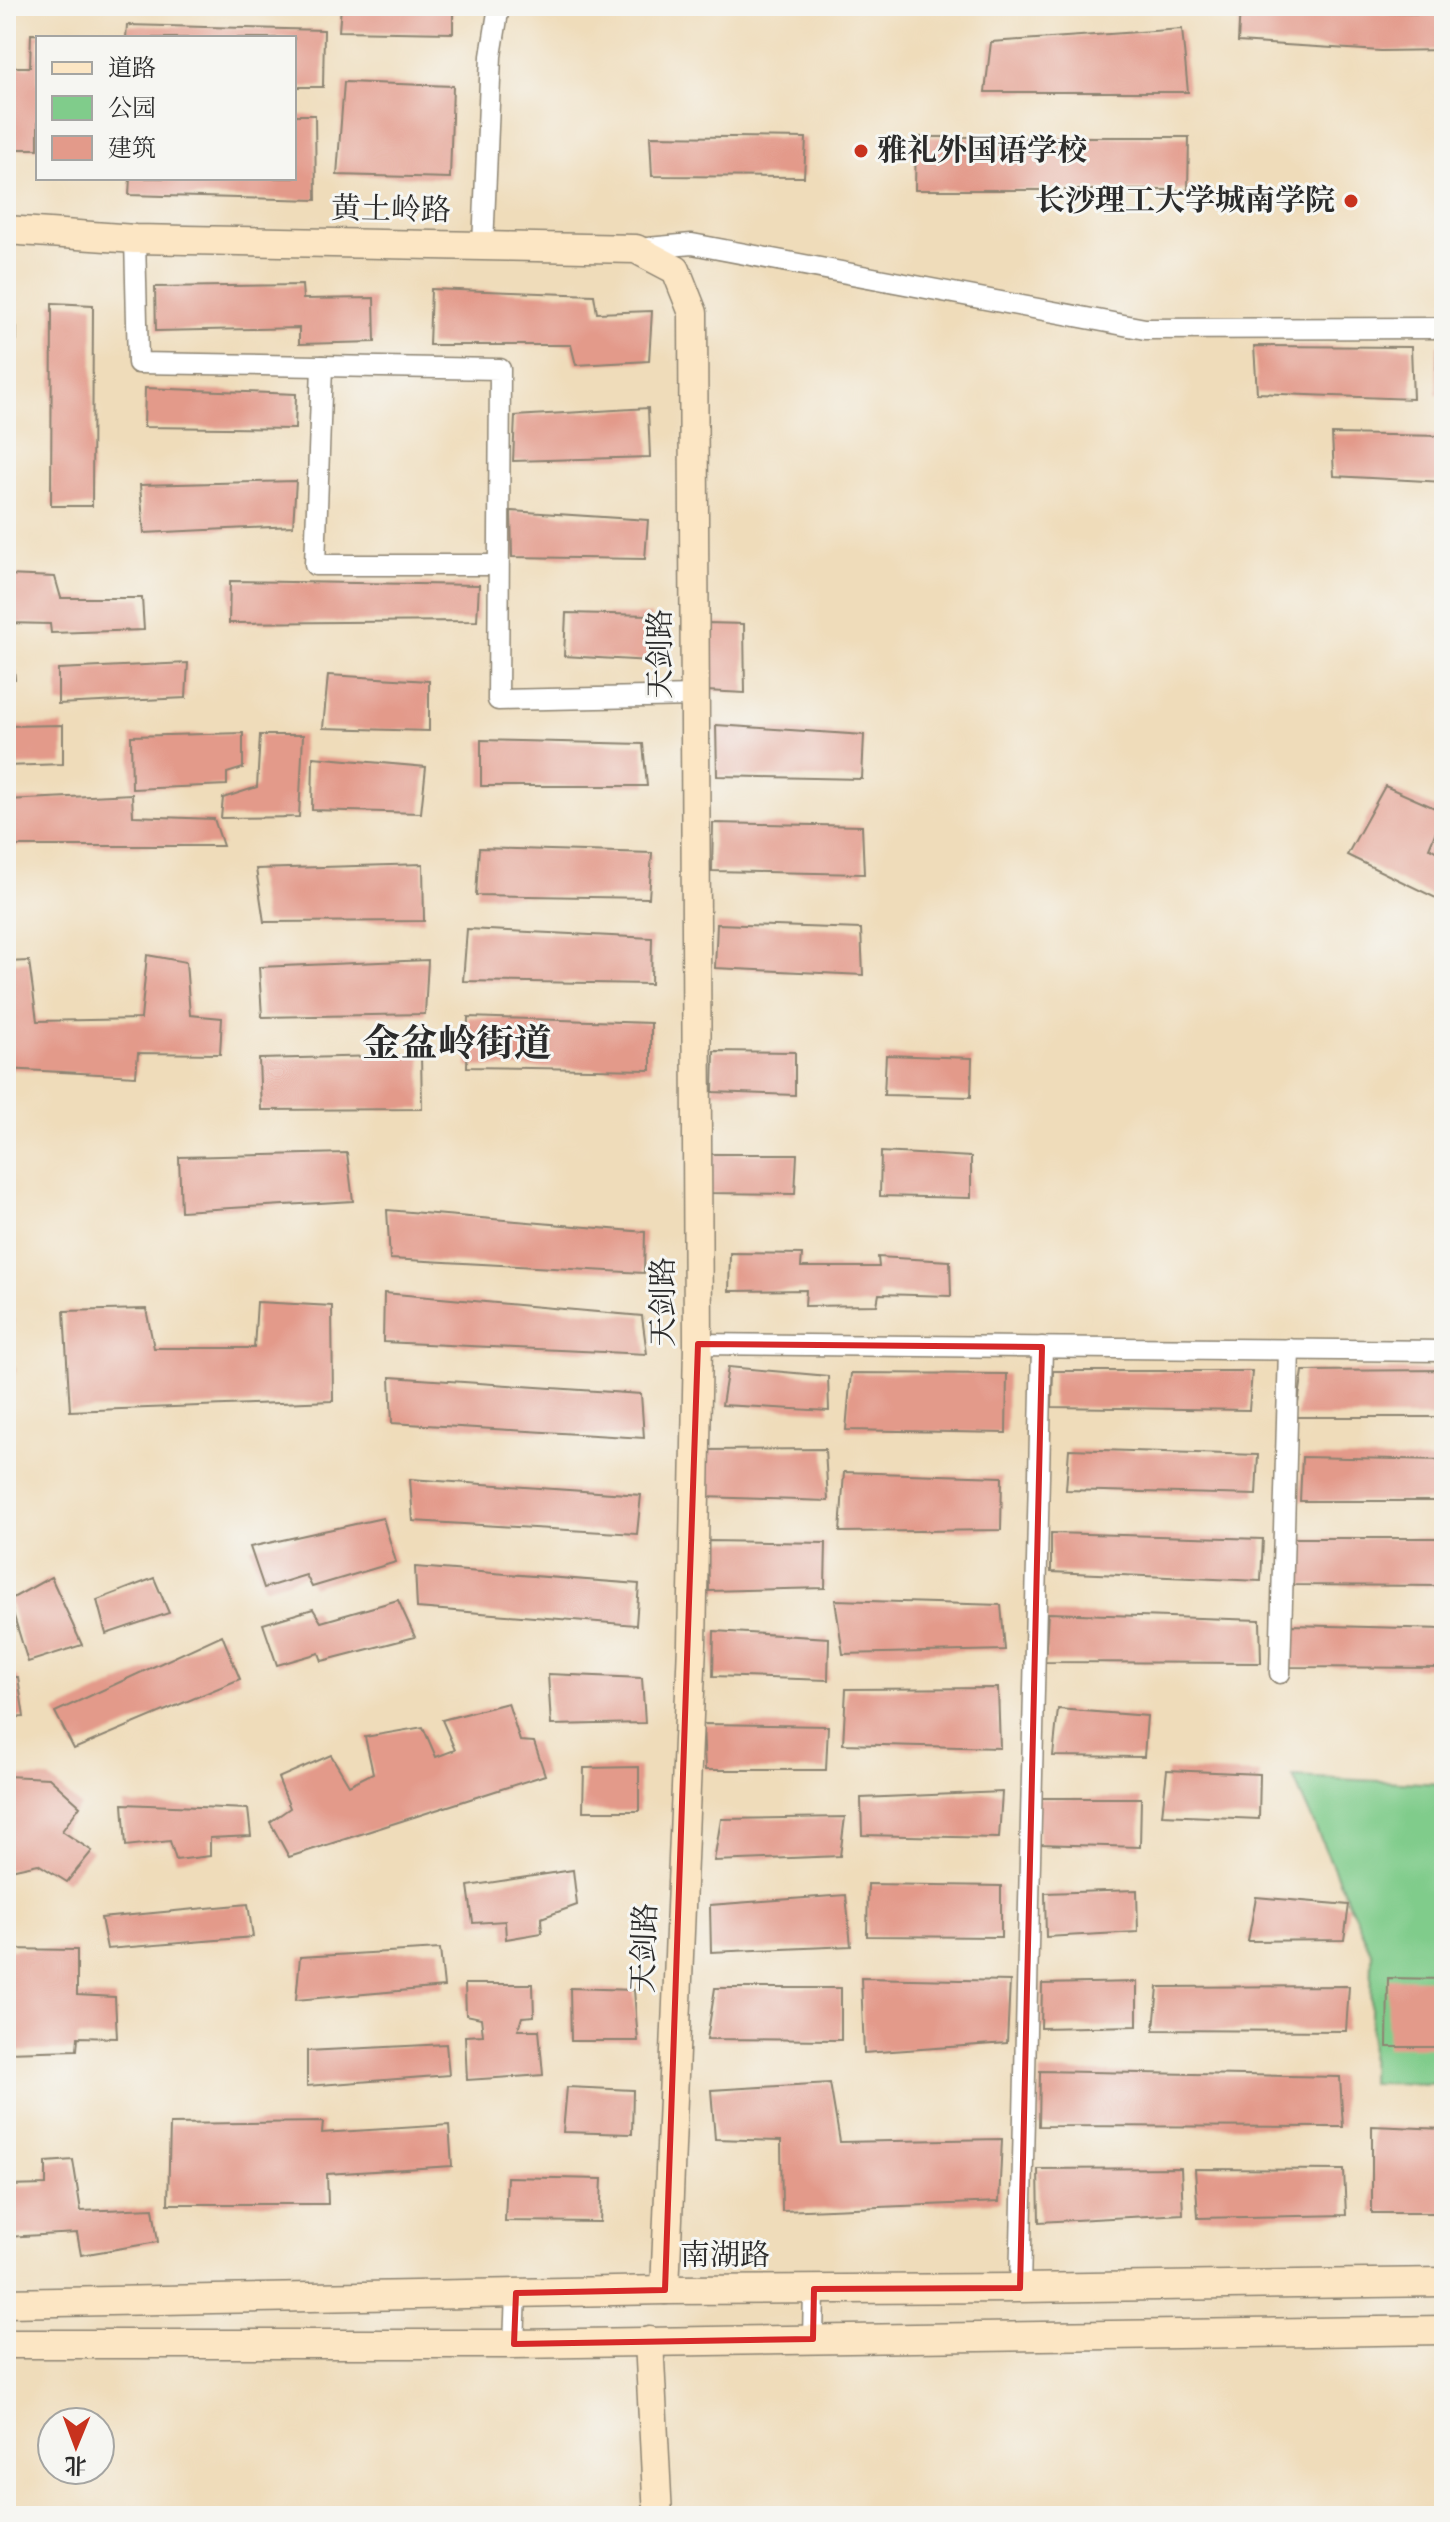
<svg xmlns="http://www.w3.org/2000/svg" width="1450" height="2522" font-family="'Libre Bodoni','Noto Serif SC',serif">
	<rect width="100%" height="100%" fill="#f6f6f2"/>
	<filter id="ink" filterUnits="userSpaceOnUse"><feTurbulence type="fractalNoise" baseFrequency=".0125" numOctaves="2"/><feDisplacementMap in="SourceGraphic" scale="16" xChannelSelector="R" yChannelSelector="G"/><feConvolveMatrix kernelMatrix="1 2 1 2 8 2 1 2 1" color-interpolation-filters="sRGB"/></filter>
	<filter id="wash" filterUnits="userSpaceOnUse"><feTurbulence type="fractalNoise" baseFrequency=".006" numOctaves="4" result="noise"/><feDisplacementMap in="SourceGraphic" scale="32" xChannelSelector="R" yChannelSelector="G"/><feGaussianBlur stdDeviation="1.8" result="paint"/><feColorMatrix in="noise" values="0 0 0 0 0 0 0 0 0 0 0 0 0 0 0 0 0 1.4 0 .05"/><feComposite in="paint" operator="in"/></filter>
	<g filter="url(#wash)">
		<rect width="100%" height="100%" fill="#efdcba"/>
		<path fill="#80cc8b" stroke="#567c5b" stroke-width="2" d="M1293,1777L1444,1784V2084L1370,2083L1372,1954Z"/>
		<g id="blocks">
			<g fill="#e39a8a">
				<path d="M341,6H453V33L339,31Z"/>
				<path d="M1240,6H1380L1381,13L1444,14V50L1381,51L1238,42Z"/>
				<path d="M127,25L324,30L323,87H294V38H126Z"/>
				<path d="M1182,29L1188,92H985L991,42Z"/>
				<path d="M31,34L81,35V38H38V149H6V67H30Z"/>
				<path d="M344,82L453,86L450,178L337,175Z"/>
				<path d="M294,115H315L316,200L129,195L130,178H294Z"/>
				<path d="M650,136L806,138L804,177L652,176Z"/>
				<path d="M916,137H1189L1188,190H915Z"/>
				<path d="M302,285L303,299L374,298L375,342L299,344V328L156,331L155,287Z"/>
				<path d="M431,289L594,295L597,313L652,311L649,361L576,365L571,345H429Z"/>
				<path d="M6,296H16L15,397H6Z"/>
				<path d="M52,303L93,305L92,506H51Z"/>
				<path d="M1437,345H1444V395L1436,394Z"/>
				<path d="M1254,346L1411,347L1413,399L1257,393Z"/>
				<path d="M145,388L296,394L295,429L144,427Z"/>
				<path d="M648,408L650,457L513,461L515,416Z"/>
				<path d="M1332,434L1444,436V482L1334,476Z"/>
				<path d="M296,481L293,526L144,533L140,485Z"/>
				<path d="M511,511L648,520L645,559L512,557Z"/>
				<path d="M6,575L55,577L61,598H142L144,630L51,633L50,624L6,623Z"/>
				<path d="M230,581L479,585L477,621L229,623Z"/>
				<path d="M566,613L651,615L650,661L564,656Z"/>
				<path d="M706,623L744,624L745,693L706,691Z"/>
				<path d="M11,638L15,679H6V639Z"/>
				<path d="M188,663L186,698L58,704V669Z"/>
				<path d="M328,675L429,681V731L323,728Z"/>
				<path d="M63,725V764L6,766V726Z"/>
				<path d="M716,725L864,735L862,779L717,776Z"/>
				<path d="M243,733V768L227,773V785L132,789L131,736Z"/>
				<path d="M260,735H303L299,817L221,818L223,798L257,787Z"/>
				<path d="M481,740L643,744L647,786H481Z"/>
				<path d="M313,757L426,767L421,813L312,810Z"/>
				<path d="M1385,786L1444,812L1429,848L1444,854V902L1347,855Z"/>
				<path d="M132,794L133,816L214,819L223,846H6V800Z"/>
				<path d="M713,823L862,826L864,874L712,871Z"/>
				<path d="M479,848L652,853L649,898L476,895Z"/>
				<path d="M423,864L424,921L264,922L256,869Z"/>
				<path d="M717,924L861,929L863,975L715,968Z"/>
				<path d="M467,929L652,938L651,984L463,981Z"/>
				<path d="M147,955L186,962L190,1015L222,1018L220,1054L138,1053L136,1076L6,1069V962L29,961L37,1021L141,1019Z"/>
				<path d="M428,960L425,1014L262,1017L259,967Z"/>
				<path d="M468,1017L651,1023V1070L467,1067Z"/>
				<path d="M714,1051L795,1052V1095L713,1092Z"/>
				<path d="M421,1055L422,1109L261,1110L259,1059Z"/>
				<path d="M886,1055L972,1058L971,1097L884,1095Z"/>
				<path d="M881,1152L971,1157V1198L880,1196Z"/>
				<path d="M347,1153L353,1201L181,1211L179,1157Z"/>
				<path d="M704,1154H797L795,1194L708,1193Z"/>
				<path d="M387,1210L645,1232L644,1273L390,1259Z"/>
				<path d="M730,1253L802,1254L801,1267H879L878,1257L950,1261L951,1296L879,1294L877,1305L805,1306L806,1290L729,1291Z"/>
				<path d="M384,1293L642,1316L647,1354L383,1342Z"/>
				<path d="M257,1302L332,1306L333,1401L70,1411L64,1311L146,1309L154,1348H254Z"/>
				<path d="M6,1317L14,1320L7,1347H6Z"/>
				<path d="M6,1359L16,1369L7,1396H6Z"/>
				<path d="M728,1367L828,1376L829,1411L722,1405Z"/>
				<path d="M1444,1370V1417H1296L1303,1371Z"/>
				<path d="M1053,1371H1252L1249,1410L1052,1407Z"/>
				<path d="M851,1373L1007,1374L1006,1433L846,1430Z"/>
				<path d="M390,1377L641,1394L644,1438L392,1423Z"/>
				<path d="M825,1449L828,1501L704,1497V1450Z"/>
				<path d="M1069,1449L1258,1455L1256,1495L1066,1490Z"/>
				<path d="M1302,1457L1444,1460V1501H1300Z"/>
				<path d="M844,1472L1002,1477L1001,1530L840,1532Z"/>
				<path d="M410,1479L641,1495L637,1534L413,1521Z"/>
				<path d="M383,1518L396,1562L312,1587L306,1575L264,1588L250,1547Z"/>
				<path d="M1051,1533L1263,1539L1261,1581L1051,1572Z"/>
				<path d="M1290,1538H1444V1586L1292,1585Z"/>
				<path d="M708,1541L826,1543L825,1588L709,1591Z"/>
				<path d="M415,1567L639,1584L636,1625L417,1608Z"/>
				<path d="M51,1577L82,1645L28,1662L9,1600Z"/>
				<path d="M154,1578L169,1613L106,1634L97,1600Z"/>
				<path d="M398,1600L415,1637L322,1661L319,1653L277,1665L263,1624L313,1609L321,1622Z"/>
				<path d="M835,1600L1001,1605L1005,1650L843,1654Z"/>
				<path d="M1048,1613L1260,1620L1261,1663L1045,1662Z"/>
				<path d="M1291,1625L1444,1629V1668L1288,1667Z"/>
				<path d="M714,1631L829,1638L828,1680L713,1676Z"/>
				<path d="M222,1635L240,1679L74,1749L55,1712Z"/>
				<path d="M548,1674L642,1678L645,1723L551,1725Z"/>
				<path d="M6,1677H18L24,1717L6,1718Z"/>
				<path d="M998,1688L1000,1748L843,1744L846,1689Z"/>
				<path d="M508,1703L520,1741L534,1742L545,1775L289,1857L270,1822L290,1808L278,1778L331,1755L349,1785L373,1773L365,1737L423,1727L436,1757L455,1750L442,1720Z"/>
				<path d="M1058,1709L1147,1716L1144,1757L1053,1756Z"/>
				<path d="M703,1724L828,1726L826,1770H705Z"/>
				<path d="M639,1767V1811H583L584,1768Z"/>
				<path d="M1167,1770L1260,1774L1259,1819L1162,1815Z"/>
				<path d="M6,1776L49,1778L80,1806L62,1831L92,1851L67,1882L38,1864L6,1871Z"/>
				<path d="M1002,1792L999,1838L862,1835L861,1798Z"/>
				<path d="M1037,1798H1141L1140,1847L1039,1844Z"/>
				<path d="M123,1804L248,1809L251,1836L210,1838V1856L176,1860L170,1841L126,1846Z"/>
				<path d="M845,1817L840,1856L714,1861L721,1819Z"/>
				<path d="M573,1870L577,1905L541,1918L542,1933L506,1939L505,1921L473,1923L468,1886Z"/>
				<path d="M868,1884L1001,1886V1937L867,1936Z"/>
				<path d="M1137,1890L1138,1932L1046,1937L1045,1893Z"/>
				<path d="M846,1895L851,1946L711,1952L710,1905Z"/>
				<path d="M1256,1897L1349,1905L1344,1940L1248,1941Z"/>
				<path d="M248,1904L253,1937L107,1949L101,1918Z"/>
				<path d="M6,1949L77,1950V1995L115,1997L117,2038L78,2037L77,2050L6,2052V1993H8Z"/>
				<path d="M440,1949L444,1987L296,2000L300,1957Z"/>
				<path d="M861,1978L1010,1981L1007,2043L864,2053Z"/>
				<path d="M1388,1978L1444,1979V2047H1387Z"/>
				<path d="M1137,1982V2026L1041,2028L1042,1984Z"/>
				<path d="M465,1984H533L534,2016L522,2017L518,2030H539L543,2075L467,2080L465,2036L483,2035L481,2018L466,2015Z"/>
				<path d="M1349,1986L1346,2031L1154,2030L1158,1987Z"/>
				<path d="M570,1988L634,1990L638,2041H571Z"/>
				<path d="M715,1988H841V2040L707,2039Z"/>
				<path d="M446,2044L449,2075L307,2086V2051Z"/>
				<path d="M1040,2071L1340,2077L1343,2127L1039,2126Z"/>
				<path d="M830,2083L840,2142L1002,2139L999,2202L782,2211L781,2141L715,2139L711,2090Z"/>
				<path d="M567,2087L633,2090L632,2134L563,2132Z"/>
				<path d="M323,2122L322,2133L449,2125L452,2166L327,2174L328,2204H168L170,2124Z"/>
				<path d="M1372,2126L1444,2129V2213H1372Z"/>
				<path d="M73,2160L81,2211L153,2208L158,2242L81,2255L77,2233L6,2237V2186L46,2185V2162Z"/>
				<path d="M1181,2168L1183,2214L1039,2222L1038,2169Z"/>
				<path d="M1195,2169L1344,2170L1346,2215L1198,2218Z"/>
				<path d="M507,2177L602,2179L600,2222L505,2221Z"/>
			</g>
		</g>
	</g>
	<g filter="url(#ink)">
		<use href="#blocks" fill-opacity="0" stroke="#8d8472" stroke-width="2"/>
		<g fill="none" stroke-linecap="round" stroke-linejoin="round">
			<defs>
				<g id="street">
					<path d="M135,239L138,363L500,369L498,700L695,696"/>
					<path d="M483,246L491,56L499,6"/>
					<path d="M636,249L692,244L1145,329L1444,328"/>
					<path d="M322,366L315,565H498"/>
					<path d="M698,1344L1444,1351"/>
					<path d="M1280,1673L1289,1349"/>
					<path d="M1020,2288L1042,1347"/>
					<path d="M813,2339L814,2289"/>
					<path d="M514,2344L516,2293"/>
				</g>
				<g id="secondary">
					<path d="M6,230L135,239L636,249L676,270L693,313L698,1344L692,1644L665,2290"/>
					<path d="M6,2303L665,2290L1020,2288L1444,2282"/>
					<path d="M649,2341L658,2516"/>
					<path d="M6,2344H514L1444,2330"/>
				</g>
			</defs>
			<use href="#street" stroke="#8d8472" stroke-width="23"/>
			<use href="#secondary" stroke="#8d8472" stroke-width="31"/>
			<use href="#street" stroke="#fff" stroke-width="20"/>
			<use href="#secondary" stroke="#fce6c4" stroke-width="28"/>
		</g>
	</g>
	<path fill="none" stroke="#d62828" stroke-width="6" stroke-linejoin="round" d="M698,1344L1042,1347L1020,2288L814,2289L813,2339L514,2344L516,2293L665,2290Z"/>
	<g fill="#c8321e" stroke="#f6f6f2" stroke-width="3">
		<circle cx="861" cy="151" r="8"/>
		<circle cx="1351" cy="201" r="8"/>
	</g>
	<g text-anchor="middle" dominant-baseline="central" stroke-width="6" stroke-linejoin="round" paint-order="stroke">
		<g font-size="30" font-weight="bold" fill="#2b2b2b" stroke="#f6f6f2" text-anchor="start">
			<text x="877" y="151">雅礼外国语学校</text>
			<text x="1335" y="201" text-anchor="end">长沙理工大学城南学院</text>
		</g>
		<g font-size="30" fill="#2b2b2b" stroke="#f6f6f2">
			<text transform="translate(391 210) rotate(1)">黄土岭路</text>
			<text transform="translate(661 654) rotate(-90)">天剑路</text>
			<text transform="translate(664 1302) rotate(-90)">天剑路</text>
			<text transform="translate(645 1948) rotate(-88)">天剑路</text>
			<text x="725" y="2256">南湖路</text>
		</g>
		<g font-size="38" font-weight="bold" fill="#2b2b2b" stroke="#f6f6f2">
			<text x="457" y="1044">金盆岭街道</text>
		</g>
	</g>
	<rect width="1450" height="2522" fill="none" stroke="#f6f6f2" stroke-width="32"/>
	<rect x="36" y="36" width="260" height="144" fill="#f6f6f2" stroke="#a5a5a2" stroke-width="2"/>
	<rect x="52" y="62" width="40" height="12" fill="#fce6c4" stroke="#a5a5a2" stroke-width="2"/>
	<text x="108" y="76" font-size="24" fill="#2b2b2b">道路</text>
	<rect x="52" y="96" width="40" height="24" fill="#80cc8b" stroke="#a5a5a2" stroke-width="2"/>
	<text x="108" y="116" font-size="24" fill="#2b2b2b">公园</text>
	<rect x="52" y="136" width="40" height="24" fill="#e39a8a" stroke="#a5a5a2" stroke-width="2"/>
	<text x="108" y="156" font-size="24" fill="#2b2b2b">建筑</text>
	<g transform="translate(76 2446) rotate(181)"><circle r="38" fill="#f6f6f2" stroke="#a5a5a2" stroke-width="2"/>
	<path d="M0-6L14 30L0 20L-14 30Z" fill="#c8321e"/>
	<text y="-12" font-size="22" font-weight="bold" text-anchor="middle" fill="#2b2b2b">北</text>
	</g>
</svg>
